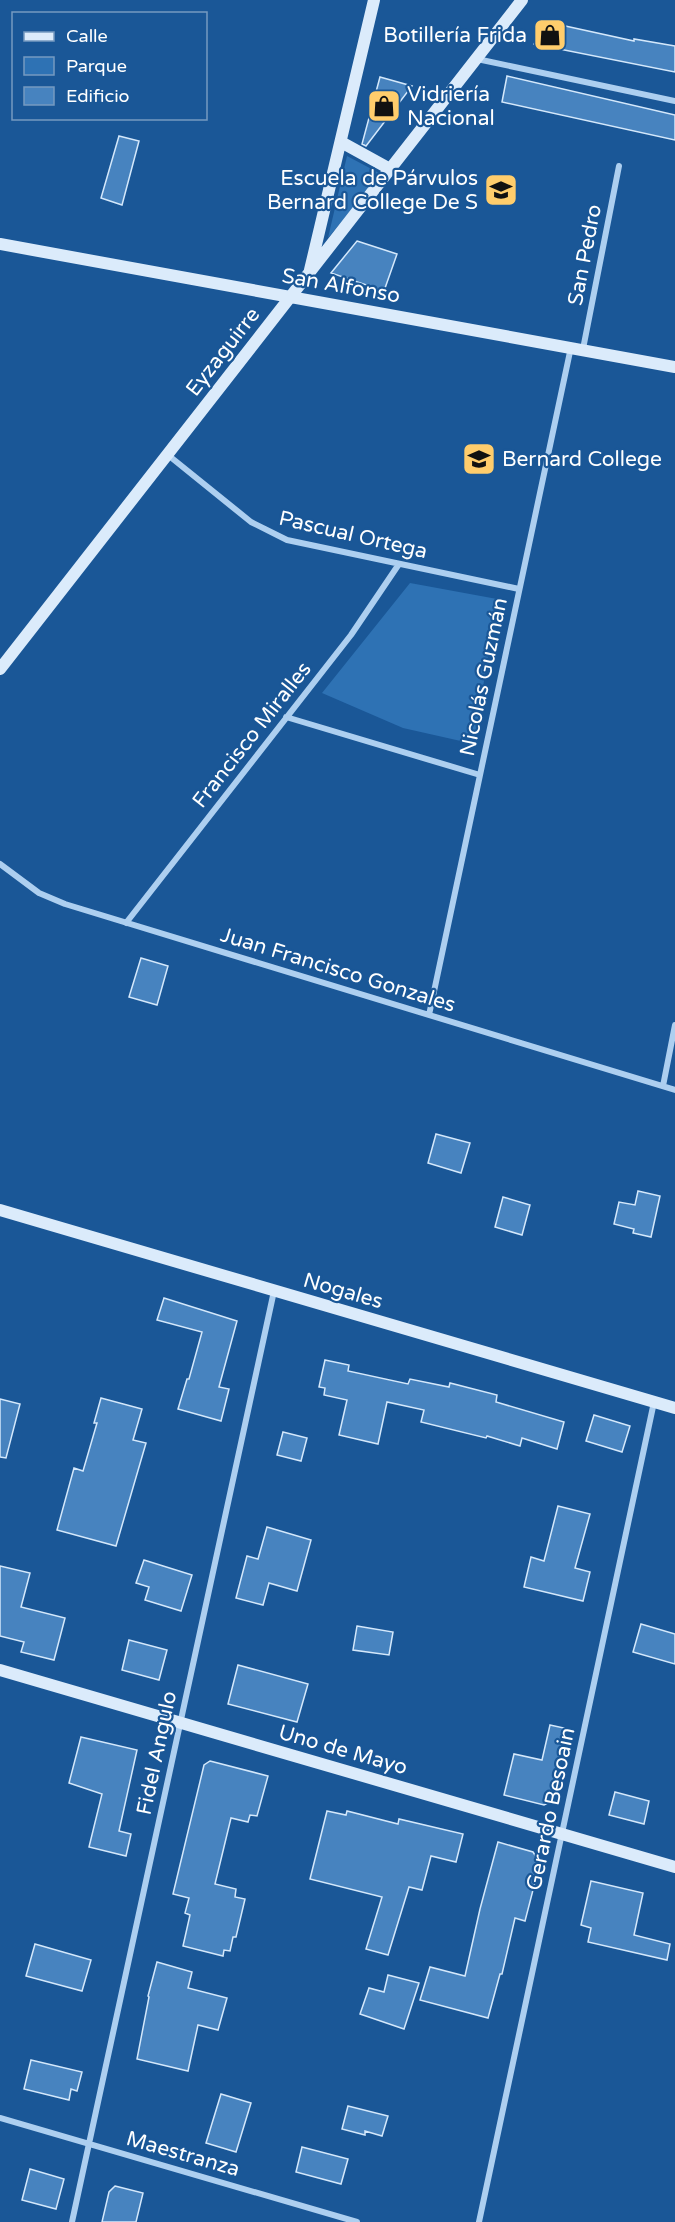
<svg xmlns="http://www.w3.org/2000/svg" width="675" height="2222" viewBox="0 0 675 2222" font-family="'Varela Round',sans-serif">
<rect width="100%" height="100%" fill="#1a5797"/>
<path fill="#2e72b4" d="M347,156L381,174L328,238Z
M410,583L497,599L474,744L403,728L322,693Z"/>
<path fill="#4783bf" stroke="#d4e8fb" stroke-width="1.5" d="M547,22L634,41V39L675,46V72L534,44Z
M507,76L675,115V140L502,102Z
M380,77L412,86L366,146L362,144Z
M119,136L139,141L122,205L101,198Z
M357,241L397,254L384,291L331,273Z
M141,958L168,966L157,1005L129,997Z
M436,1134L470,1143L461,1173L428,1163Z
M638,1191L660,1196L651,1237L633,1233L634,1229L614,1224L619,1202L635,1205Z
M503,1197L530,1205L522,1235L495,1227Z
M164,1298L237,1321L219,1387L229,1389L221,1421L178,1409L187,1379H189L202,1332L157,1320Z
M325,1360L349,1365L348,1371L408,1384L410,1379L449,1387L450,1383L497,1395L496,1402L564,1422L557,1449L522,1438L520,1446L487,1436L486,1438L421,1422L424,1410L387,1402L378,1444L339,1435L347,1400L324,1395L325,1388L319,1387Z
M101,1398L142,1409L133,1440L146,1443L116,1546L57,1530L74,1468L83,1471L97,1423H94Z
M0,1399L20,1404L6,1458L0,1457Z
M594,1415L630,1426L622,1452L586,1441Z
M283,1432L307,1438L301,1461L277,1455Z
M558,1506L590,1514L575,1568L590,1572L583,1601L524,1587L531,1557L544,1561Z
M267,1527L311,1540L297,1591L269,1583L263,1605L236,1598L247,1556L258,1559Z
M144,1560L192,1575L181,1611L145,1600L149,1587L136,1583Z
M0,1566L30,1573L21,1607L65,1618L54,1660L21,1652L24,1642L0,1636Z
M641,1624L675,1634V1664L633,1652Z
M357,1626L393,1632L389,1655L353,1650Z
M129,1640L167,1650L159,1680L122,1670Z
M238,1665L308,1684L297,1722L228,1704Z
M550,1725L564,1728L552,1801L544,1805L504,1795L514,1754L542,1760Z
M81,1737L137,1750L119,1831L131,1834L126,1856L89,1847L102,1794L69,1783Z
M210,1761L268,1776L257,1816L250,1815L248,1822L231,1818L215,1884L236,1889L235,1897L245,1899L236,1937H233L230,1951L224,1950L223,1956L183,1946L190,1915L185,1913L189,1898L173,1894L204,1765Z
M615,1792L649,1801L644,1824L609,1815Z
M327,1811L346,1815L347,1811L398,1824L399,1819L463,1834L456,1862L431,1856L422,1890L409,1887L388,1955L366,1949L382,1897L310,1879Z
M498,1842L533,1852L540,1863L525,1921L515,1918L502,1974H500L488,2018L420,2000L430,1967L465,1976L480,1909Z
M591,1881L643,1893L634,1935L670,1944L667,1960L588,1942L591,1928L581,1925Z
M35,1944L91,1960L82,1991L26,1976Z
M157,1962L192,1972L188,1988L227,1998L218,2030L198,2025L188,2071L137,2059L149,1997L148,1996Z
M388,1975L419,1983L404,2029L360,2014L369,1988L384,1992Z
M31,2060L82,2072L77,2091L71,2089L69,2100L24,2089Z
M221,2094L251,2103L236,2152L206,2143Z
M348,2106L388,2116L382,2136L365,2131V2135L342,2129Z
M302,2147L348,2159L341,2184L296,2172Z
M30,2169L64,2179L56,2209L22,2200Z
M115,2186L143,2193L136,2222H102L109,2192Z"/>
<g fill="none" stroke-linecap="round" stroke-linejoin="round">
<path stroke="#adcff0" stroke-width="6" d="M477,59L675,101
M583,349L619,166
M168,455L251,522L287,540L519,589
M286,717L480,775
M0,864L39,893L65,904L675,1090
M126,923L351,635L399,564
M429,1015L571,347
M663,1086L675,1025
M0,2118L357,2222
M72,2222L274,1291
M479,2222L654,1402"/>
<path stroke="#dbebfb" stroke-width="12" d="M341,142L390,169
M0,244L675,367
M310,270L374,0
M0,669L522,0
M0,1210L675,1408
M0,1670L675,1867"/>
</g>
<defs>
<symbol id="shop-square" viewBox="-11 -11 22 22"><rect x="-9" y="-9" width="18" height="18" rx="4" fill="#ffcd6c" stroke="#1a5797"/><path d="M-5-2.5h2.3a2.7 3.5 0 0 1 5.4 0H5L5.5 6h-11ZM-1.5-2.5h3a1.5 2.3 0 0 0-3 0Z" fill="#111"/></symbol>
<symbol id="school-square" viewBox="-11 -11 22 22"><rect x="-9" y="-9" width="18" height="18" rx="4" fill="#ffcd6c" stroke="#1a5797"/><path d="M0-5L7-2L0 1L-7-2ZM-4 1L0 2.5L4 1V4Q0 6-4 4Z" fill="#111"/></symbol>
</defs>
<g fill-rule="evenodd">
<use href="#shop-square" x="531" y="16" width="38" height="38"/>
<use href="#shop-square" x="365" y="87" width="38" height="38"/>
<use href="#school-square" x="482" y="171" width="38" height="38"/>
<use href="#school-square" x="460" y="440" width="38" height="38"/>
</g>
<g text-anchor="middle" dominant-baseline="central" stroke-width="4.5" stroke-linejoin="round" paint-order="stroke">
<g font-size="21" fill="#fff" stroke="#1a5797" text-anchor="end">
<text x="527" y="35">Botillería Frida</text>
<text x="407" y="94" text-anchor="start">Vidriería<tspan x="407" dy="24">Nacional</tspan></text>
<text x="478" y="178">Escuela de Párvulos<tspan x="478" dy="24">Bernard College De S</tspan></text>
<text x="502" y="459" text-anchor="start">Bernard College</text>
</g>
<g font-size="21" fill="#fff" stroke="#1a5797">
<text transform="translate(585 255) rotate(-79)">San Pedro</text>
<text transform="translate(341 286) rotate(10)">San Alfonso</text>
<text transform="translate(223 352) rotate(-52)">Eyzaguirre</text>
<text transform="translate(353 535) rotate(13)">Pascual Ortega</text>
<text transform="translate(484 677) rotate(-78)">Nicolás Guzmán</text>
<text transform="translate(252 735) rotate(-52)">Francisco Miralles</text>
<text transform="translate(338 970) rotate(17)">Juan Francisco Gonzales</text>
<text transform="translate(343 1291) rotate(16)">Nogales</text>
<text transform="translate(343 1750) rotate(16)">Uno de Mayo</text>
<text transform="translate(157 1753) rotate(-78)">Fidel Angulo</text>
<text transform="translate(551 1809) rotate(-78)">Gerardo Besoain</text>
<text transform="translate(183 2154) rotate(16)">Maestranza</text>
</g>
</g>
<rect x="12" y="12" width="195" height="108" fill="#1a5797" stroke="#769ac1" stroke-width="1.5"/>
<rect x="24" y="32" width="30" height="9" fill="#dbebfb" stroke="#769ac1" stroke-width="1.5"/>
<text x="66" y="42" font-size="18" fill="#ffffff">Calle</text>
<rect x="24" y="57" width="30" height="18" fill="#2e72b4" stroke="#769ac1" stroke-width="1.5"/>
<text x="66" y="72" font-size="18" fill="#ffffff">Parque</text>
<rect x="24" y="87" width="30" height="18" fill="#4783bf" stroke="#769ac1" stroke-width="1.5"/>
<text x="66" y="102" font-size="18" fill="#ffffff">Edificio</text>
</svg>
